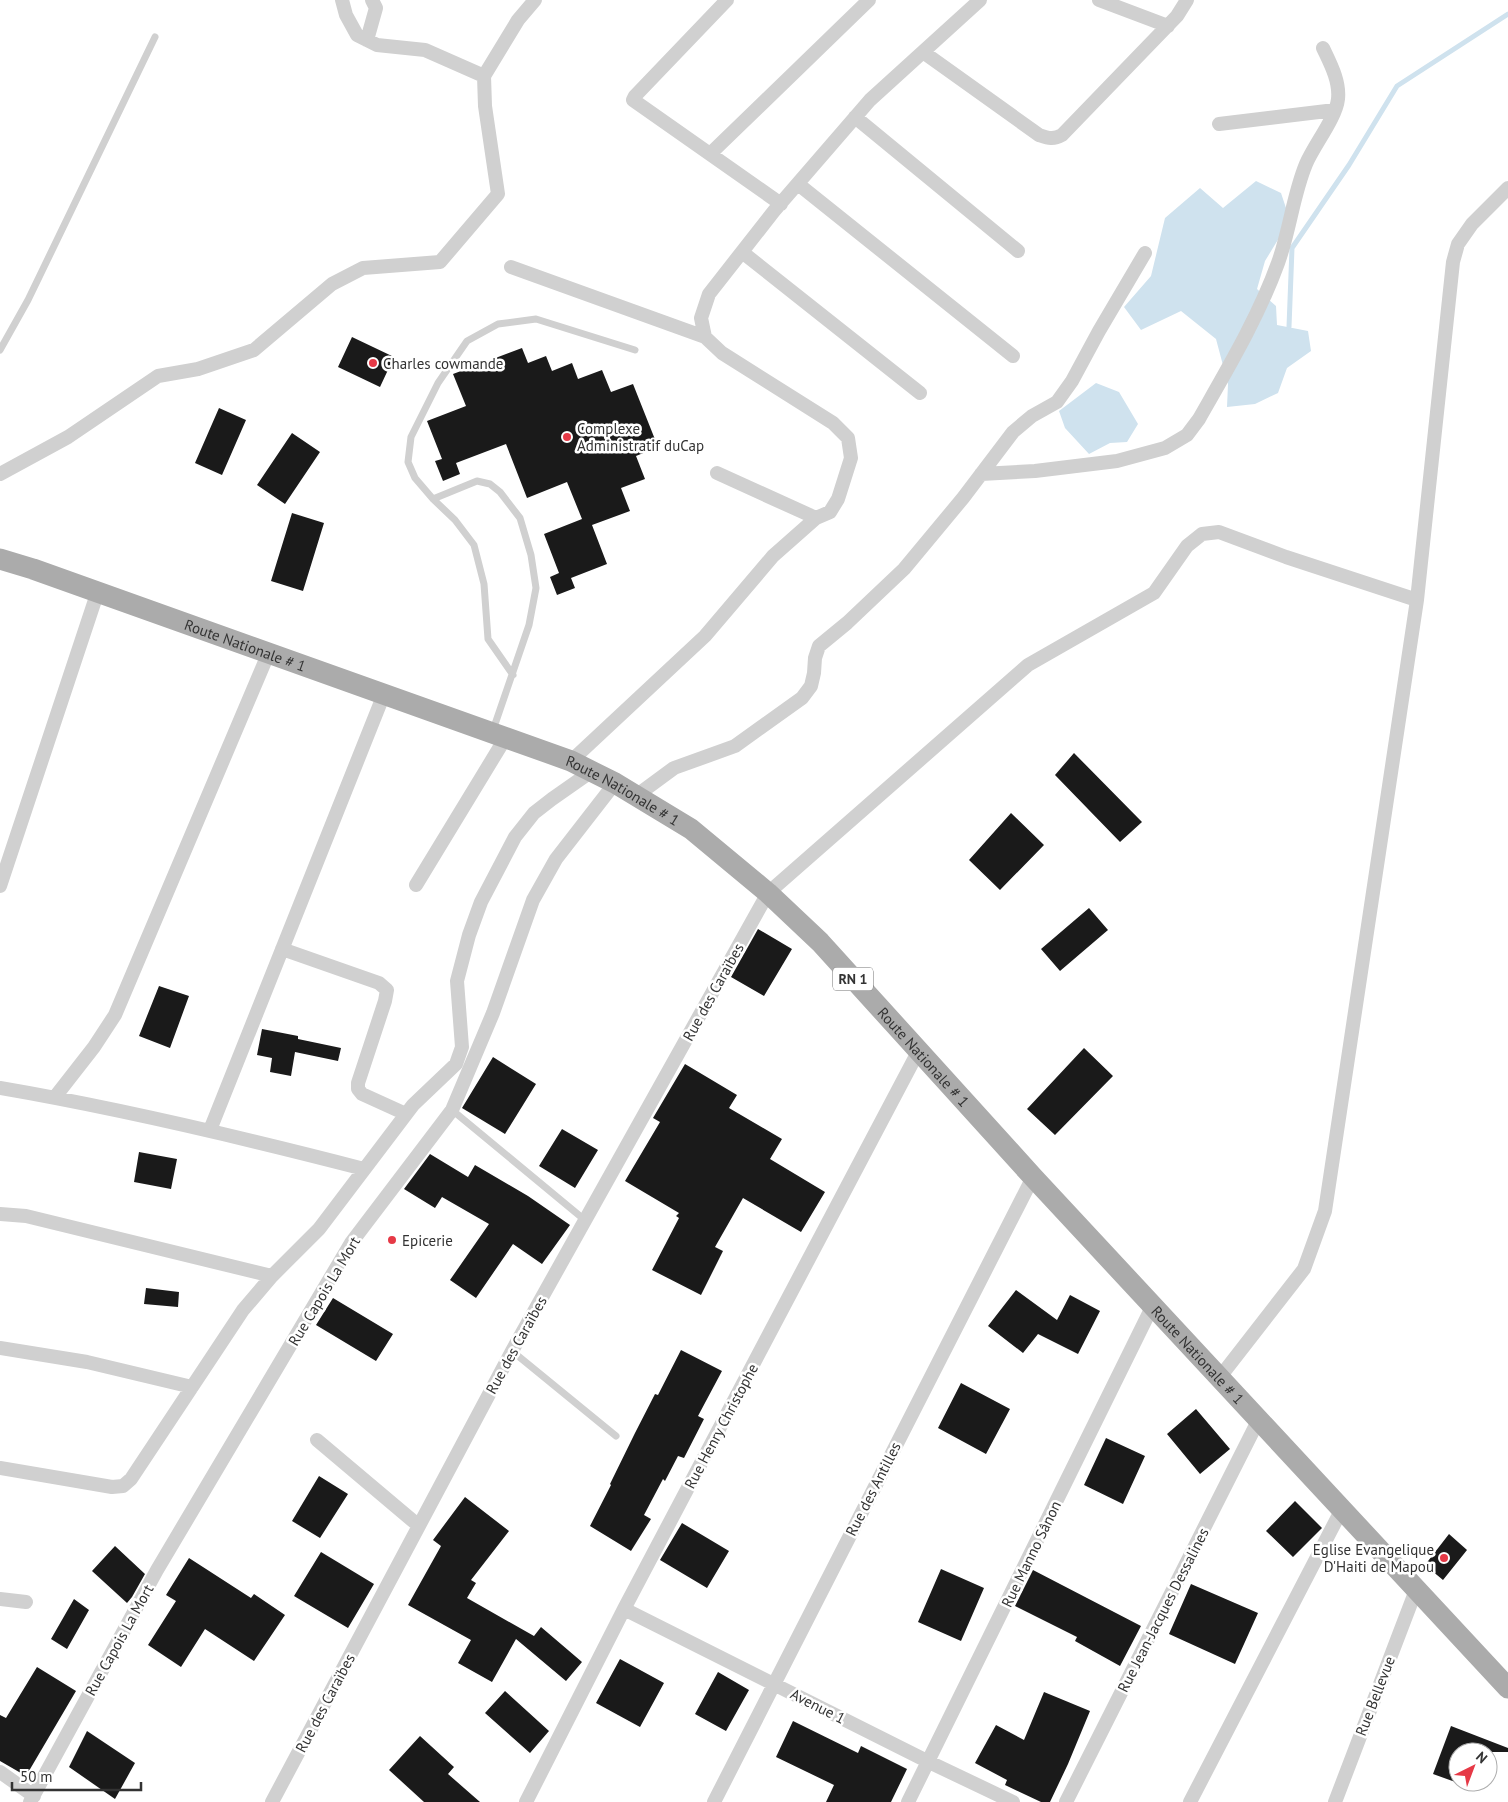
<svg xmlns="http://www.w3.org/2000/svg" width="1508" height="1802" viewBox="0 0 1508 1802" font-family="'PT Sans',sans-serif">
<rect width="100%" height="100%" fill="#fff"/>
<path fill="#cfe2ee" d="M1256,181L1281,193L1290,220L1265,261L1257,289L1276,306L1277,325L1308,331L1311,351L1287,368L1278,393L1255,404L1227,407L1228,384L1216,339L1181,311L1141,330L1124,307L1151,276L1165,218L1200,188L1223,208Z
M1096,383L1119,392L1138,424L1127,442L1110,443L1089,454L1065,428L1059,411Z"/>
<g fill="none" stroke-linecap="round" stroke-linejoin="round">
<path stroke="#cfe2ee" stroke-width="5" d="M1289,327L1292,248L1349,165L1397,86L1508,14"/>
</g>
<path fill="#1a1a1a" d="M352,337L394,357L380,387L338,367Z
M522,348L528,363L546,356L552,371L572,363L578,379L602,370L611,392L633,384L658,447L636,456L645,479L621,488L630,511L592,525L607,564L571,578L575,588L557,595L550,577L559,573L544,534L582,519L567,482L527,498L506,444L456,463L460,474L443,481L435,461L442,459L427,421L466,406L453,374Z
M219,408L246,420L222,475L195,463Z
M292,433L320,452L285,504L257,485Z
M292,513L324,523L303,591L271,581Z
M1074,753L1142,822L1120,842L1055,775Z
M1011,813L1044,845L1000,890L969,860Z
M1089,908L1108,930L1060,971L1041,949Z
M758,929L792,949L764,996L731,977Z
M159,986L189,996L170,1048L139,1036Z
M262,1029L298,1036V1039L341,1048L338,1061L295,1052L291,1076L270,1072L272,1058L257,1055Z
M1084,1048L1113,1076L1055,1135L1027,1109Z
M493,1057L536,1084L505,1134L462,1108Z
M685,1064L737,1095L729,1108L782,1139L770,1159L825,1192L801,1232L743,1198L715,1247L723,1251L701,1295L652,1270L679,1218L676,1216L679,1213L625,1181L660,1122L653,1118Z
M562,1129L598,1150L575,1188L539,1166Z
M139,1152L177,1159L171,1189L134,1182Z
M430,1154L468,1177L475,1165L528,1196L570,1225L542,1264L513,1244L476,1298L450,1280L489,1224L442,1197L435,1208L404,1189Z
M146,1288L179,1292L178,1307L144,1304Z
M1016,1290L1057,1320L1070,1295L1100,1311L1078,1354L1038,1334L1023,1353L988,1326Z
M333,1298L393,1334L376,1361L316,1325Z
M681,1350L722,1371L698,1416L704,1419L684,1458L678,1456L665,1481L663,1479L644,1515L651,1519L631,1551L590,1526L611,1485L610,1484L635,1433L655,1394L658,1395Z
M961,1383L1010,1409L986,1454L938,1428Z
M1196,1409L1230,1449L1200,1474L1167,1434Z
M1106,1438L1145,1456L1123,1504L1084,1485Z
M319,1476L348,1494L320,1538L292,1521Z
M465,1497L509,1531L471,1580L476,1583L467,1598L534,1636L541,1627L582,1662L566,1681L516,1639L492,1682L458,1663L471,1640L408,1605L441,1546L433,1540Z
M1295,1501L1322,1528L1293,1557L1266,1531Z
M682,1523L729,1551L707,1588L660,1560Z
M1449,1534L1467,1550L1443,1580L1425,1565Z
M115,1546L145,1574L132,1597L127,1603L92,1571Z
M321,1552L374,1584L348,1628L294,1596Z
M189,1558L251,1598L254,1594L285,1615L254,1661L205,1629L181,1667L148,1645L176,1601L166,1595Z
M941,1569L984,1588L961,1641L918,1622Z
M1033,1570L1141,1626L1120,1666L1075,1641L1077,1637L1015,1606Z
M1191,1584L1258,1613L1235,1664L1169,1634Z
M74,1599L89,1610L67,1649L51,1639Z
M620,1659L664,1683L640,1727L596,1703Z
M37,1667L76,1691L26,1776L0,1761V1715L6,1718Z
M718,1672L749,1690L726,1731L695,1714Z
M505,1691L549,1731L530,1753L485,1713Z
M1044,1692L1090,1711L1068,1764L1050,1802H1041L1005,1785L1007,1780L975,1763L996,1725L1024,1740Z
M793,1721L858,1753L861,1746L907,1769L891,1802H826L834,1785L776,1757Z
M1451,1726L1508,1748V1752H1458V1783L1433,1774Z
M87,1731L135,1763L115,1799L69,1767Z
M420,1736L454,1767L448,1774L480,1802H424L389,1770Z"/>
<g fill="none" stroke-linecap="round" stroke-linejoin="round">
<path stroke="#d0d0d0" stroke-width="7" d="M0,350L28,300L155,37
M433,499L477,481L490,484L500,492L520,518L531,555L536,588L529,625L493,730
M513,675L488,639L484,584L474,545L455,520L433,499L415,478L408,462L411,437L438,383L467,341L498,324L536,319L635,350
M452,1110L586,1221
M512,1351L616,1436"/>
<path stroke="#d0d0d0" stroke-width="14" d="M342,0L346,15L357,35L377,45L425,50L484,76
M727,0L635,96L633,100L781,204
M1099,0L1168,26
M367,40L376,8L372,0
M923,52L1039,135C1048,138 1053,140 1062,135L1177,16L1187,0
M855,117L1018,251
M1219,124L1335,110
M710,154L869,0
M798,184L1013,356
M742,252L920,393
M511,267L705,337
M717,473L816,518
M0,474L68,437L158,376L198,369L254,350L332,284L363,268L440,262L498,194L485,106L484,76L518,20L535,0
M981,474L1035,471L1117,461L1165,448L1187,435L1199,419C1228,368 1258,318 1278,263C1290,230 1293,195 1306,164C1314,145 1336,118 1338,99C1340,81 1330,63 1323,48
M571,761L705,636L773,556L816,518L830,512L838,499L851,458L848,438L833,423L722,353L705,337L701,318L709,294L774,211L870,100L980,0
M636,796L674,768L735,746L802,698L811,686L814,673L815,658L819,646L847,623L904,569L963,498L1013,432L1032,416L1057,402L1072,381L1099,331L1145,253
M416,885L506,737
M0,886L98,591
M282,949L379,983L387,990L385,1001L358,1083V1089L362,1094L406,1114
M0,1088C123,1109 244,1138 364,1169
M55,1097L94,1047L115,1015L269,652
M210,1130L384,694
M0,1214L26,1216L272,1276
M0,1348L87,1362L192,1387
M1220,1377L1304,1269L1325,1211L1417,600L1453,262L1458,244L1472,224L1508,188
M317,1440L419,1526
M0,1468L112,1487L123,1486L131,1479L243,1310L272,1276L319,1229L413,1105L456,1064L462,1047L457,981L469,935L481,902L515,837L534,813L552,799L592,771
M0,1599L26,1602
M624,1609L929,1762L1013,1802
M0,1772L34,1796
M30,1802L157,1570L351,1243L452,1110L493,1013L533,900L556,859L615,783
M272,1802L512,1351L768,893L1028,665L1154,593L1187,546L1202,534L1219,532L1286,557L1417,600
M526,1802L624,1609L918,1052
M714,1802L1033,1177
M908,1802L1153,1305
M1066,1802L1259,1419
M1190,1802L1342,1509
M1335,1802L1416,1590"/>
<path stroke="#ababab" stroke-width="21" id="s1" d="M0,559L33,569L571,761L615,783L691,829L768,893L820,942L1033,1177L1508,1688"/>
</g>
<g fill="#e63946" stroke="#fff" stroke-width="2">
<circle cx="373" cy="363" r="5"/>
<circle cx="567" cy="437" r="5"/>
<circle cx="392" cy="1240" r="5"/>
<circle cx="1444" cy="1558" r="5"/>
</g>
<g text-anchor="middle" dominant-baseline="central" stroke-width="5" stroke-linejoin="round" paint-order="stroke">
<rect fill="#fff" stroke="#707070" stroke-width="1" x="833" y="967.5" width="40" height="23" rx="4"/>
<g font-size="14" font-weight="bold" fill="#333">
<text x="853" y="979">RN 1</text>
</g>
<g font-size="15" fill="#333" stroke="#fff" text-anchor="start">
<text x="383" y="363">Charles cowmande</text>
<text x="577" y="428">Complexe<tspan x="577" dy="17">Administratif duCap</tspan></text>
<text x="402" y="1240">Epicerie</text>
<text x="1434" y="1549" text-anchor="end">Eglise Evangelique<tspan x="1434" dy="17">D'Haiti de Mapou</tspan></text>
</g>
<g font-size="15" fill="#333" stroke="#fff">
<text stroke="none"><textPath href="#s1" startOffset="260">Route Nationale # 1</textPath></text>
<text stroke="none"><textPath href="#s1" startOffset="665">Route Nationale # 1</textPath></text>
<text transform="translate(713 992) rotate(-61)">Rue des Caraïbes</text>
<text stroke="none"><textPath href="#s1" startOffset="1070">Route Nationale # 1</textPath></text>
<text transform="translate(324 1291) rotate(-59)">Rue Capois La Mort</text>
<text transform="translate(516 1345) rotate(-61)">Rue des Caraïbes</text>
<text stroke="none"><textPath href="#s1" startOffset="1475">Route Nationale # 1</textPath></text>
<text transform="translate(721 1426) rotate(-62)">Rue Henry Christophe</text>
<text transform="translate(873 1489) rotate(-63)">Rue des Antilles</text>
<text transform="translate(1031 1554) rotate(-64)">Rue Manno Sânon</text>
<text transform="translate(1163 1610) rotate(-63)">Rue Jean-Jacques Dessalines</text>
<text transform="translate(119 1640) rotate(-61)">Rue Capois La Mort</text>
<text transform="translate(1375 1696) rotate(-69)">Rue Bellevue</text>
<text transform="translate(325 1703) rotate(-62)">Rue des Caraïbes</text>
<text transform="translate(818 1706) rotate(27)">Avenue 1</text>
</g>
</g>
<g transform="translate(1473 1767) rotate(42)"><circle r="24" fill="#ffffff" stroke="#adadad"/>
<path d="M0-4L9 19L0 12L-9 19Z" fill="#e63946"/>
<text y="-8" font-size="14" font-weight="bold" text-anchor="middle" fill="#333333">N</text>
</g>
<path d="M12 1782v8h129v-8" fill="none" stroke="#333333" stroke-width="2.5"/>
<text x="20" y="1782" font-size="15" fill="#333333" stroke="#ffffff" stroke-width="4" paint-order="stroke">50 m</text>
</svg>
